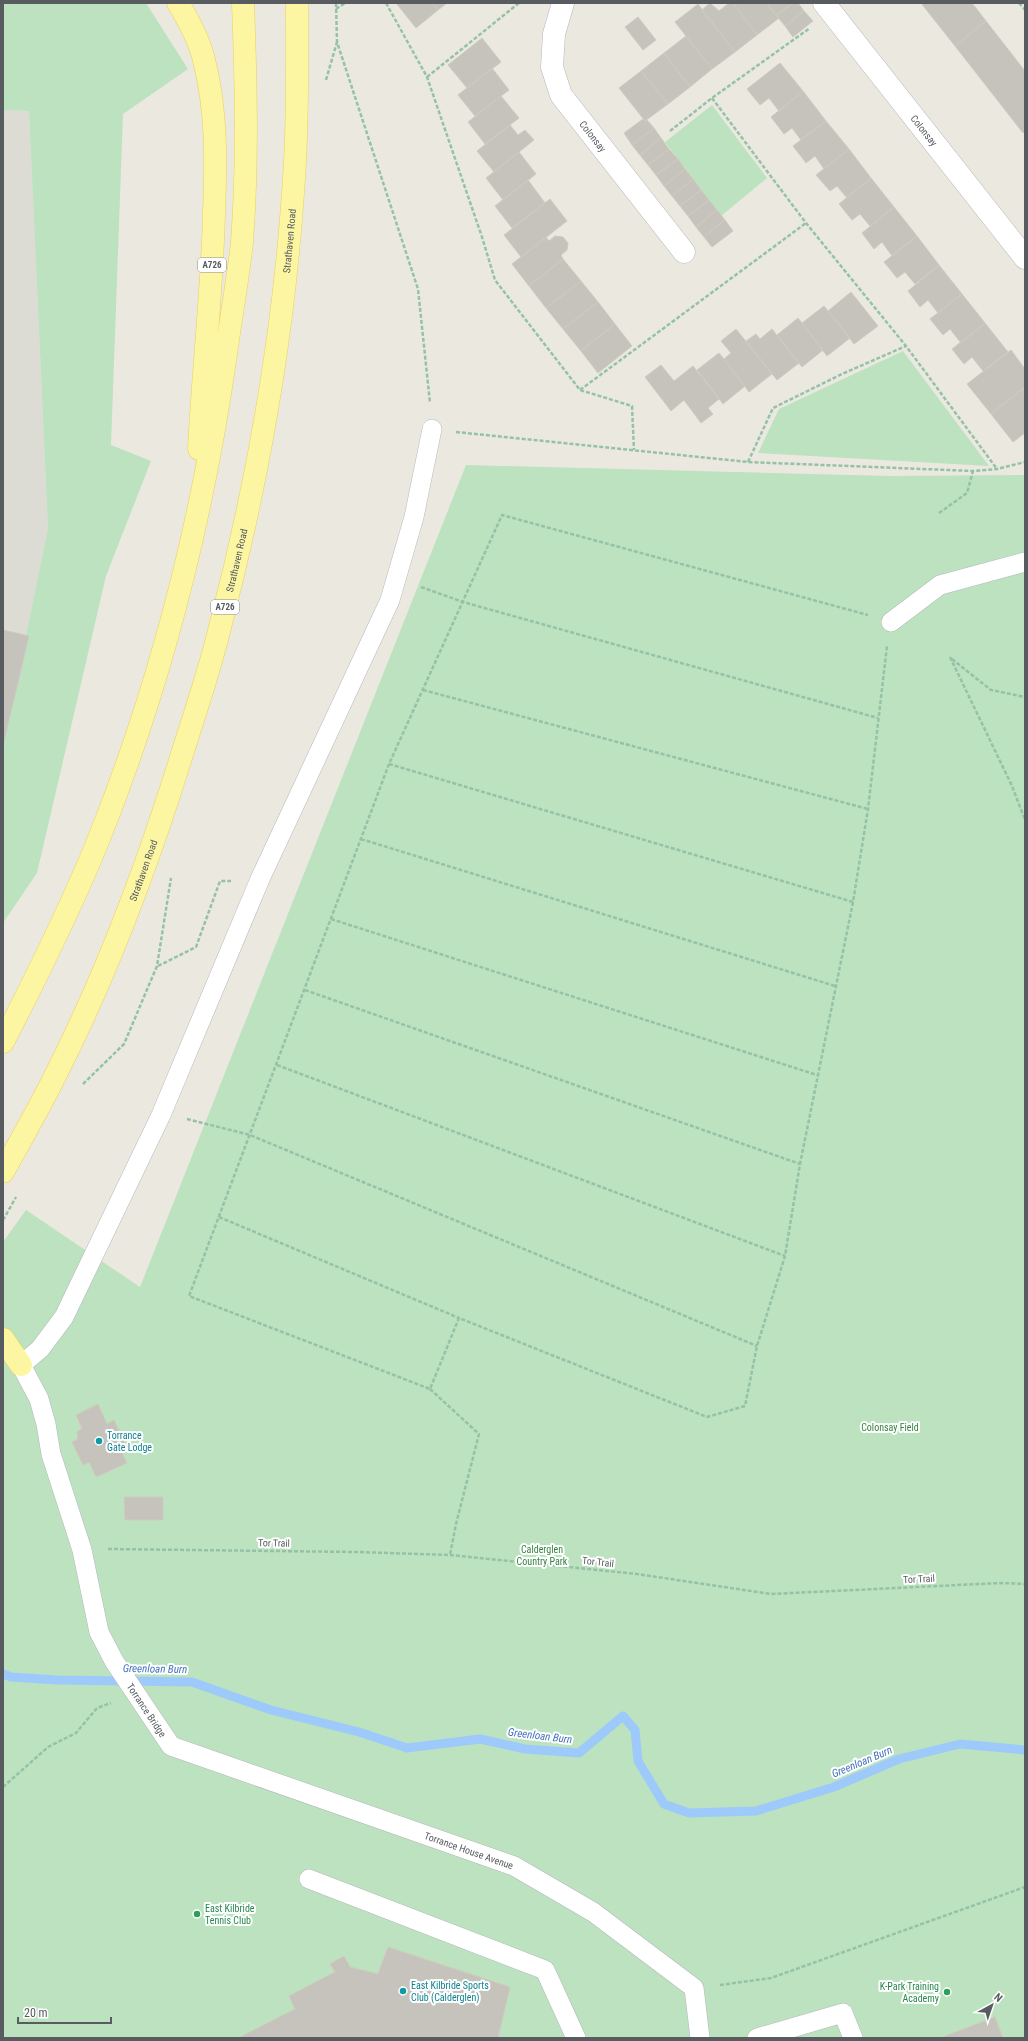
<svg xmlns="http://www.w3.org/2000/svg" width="1028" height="2041" viewBox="0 0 1028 2041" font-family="'Roboto Condensed',sans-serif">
<rect width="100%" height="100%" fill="#ebe9df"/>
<path fill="#dcdbd4" d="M3,110L29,111L48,528L3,748Z"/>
<path fill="#bce2bf" d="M3,3H146L188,69L123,114L111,445L151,461L106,576L37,873L3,923V748L48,528L29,111L3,110Z
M712,105L767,178L721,216L665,142Z
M903,351L989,466L758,453L779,409Z
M466,465L891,476L1025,475V2038H3V1242L26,1210L140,1287Z"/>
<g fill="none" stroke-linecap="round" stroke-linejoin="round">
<path stroke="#9ecafb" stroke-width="9" d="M3,1674L11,1677L58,1680L192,1682L271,1710L359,1732L407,1748L480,1739L525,1749L579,1753L623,1716L635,1730L638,1761L664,1804L689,1813L756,1811L834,1787L899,1759L960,1744L1025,1750"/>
</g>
<path fill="#c6c3bc" stroke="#cfcbbe" d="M396,3H432L438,10L416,28Z
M432,3H447L438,10Z
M710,3L719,11L729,3H733L757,35L735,52L702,10Z
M733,3H767L779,18L757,35Z
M770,3H793L776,15L768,5Z
M793,3H798L804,11L785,26L776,15Z
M921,3H972L986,21L955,46Z
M698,4L735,52L712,69L675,22Z
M804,11L813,21L793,37L785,26Z
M638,17L656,40L643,50L625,27Z
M986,21L1025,71V131L1023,133L955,46Z
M686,36L712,69L690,87L664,53Z
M482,38L501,62L467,88L448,65Z
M664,53L690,87L668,104L641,71Z
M780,63L803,91L779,111L769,98L760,105L747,89Z
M492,68L509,90L475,116L458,95Z
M641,71L668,104L645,121L619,88Z
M803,91L826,121L801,140L792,128L784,134L771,117Z
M501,96L519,118L485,144L468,122Z
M643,119L645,121L647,120L654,128L632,145L624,133Z
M826,121L849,149L824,169L815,156L806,163L793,146Z
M510,125L518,135L525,130L534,140L494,172L477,151Z
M654,128L661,138L640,155L632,145Z
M661,138L669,149L648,165L640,155Z
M669,149L678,159L656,175L648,165Z
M849,149L871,178L847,198L837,186L830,191L816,175Z
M519,152L536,174L503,200L486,178Z
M678,159L685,169L664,186L656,175Z
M685,169L693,179L672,196L664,186Z
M871,178L894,207L870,226L860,214L852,220L839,204Z
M693,179L701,190L680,206L672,196Z
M528,180L545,203L512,228L495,206Z
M701,190L709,200L688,216L680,206Z
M550,199L567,221L521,257L504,235Z
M709,200L717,210L696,227L688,216Z
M894,207L917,236L892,256L882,242L874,249L862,233Z
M717,210L725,220L704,237L696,227Z
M725,220L733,231L712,247L704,237Z
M555,236L563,237L568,243L567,250L561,255L563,259L529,286L512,264L546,237L549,241Z
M917,236L939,265L915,284L905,272L897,278L884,262Z
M563,259L581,281L546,308L529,286Z
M939,265L962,294L938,313L928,300L920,307L908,291Z
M581,281L598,302L563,329L546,308Z
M851,292L878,326L854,344L828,311Z
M962,294L985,323L961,343L950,329L943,335L930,319Z
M598,302L615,324L581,351L563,329Z
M824,306L850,338L827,356L802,323Z
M798,318L823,350L802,367L777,335Z
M985,323L1008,352L983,371L972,357L964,364L952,349Z
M615,324L632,346L598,373L581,351Z
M736,329L772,374L749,392L724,359L731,353L721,341Z
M772,329L799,363L777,380L746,341L756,334L760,339Z
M1011,350L1025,369V387L991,414L967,384Z
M719,353L745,386L723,404L697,370Z
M661,365L674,381L693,366L719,399L708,408L713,414L701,423L684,400L671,411L645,377Z
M1024,388L1025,433L1013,442L991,414Z
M3,630L29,636L3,746Z
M98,1404L107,1424L114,1420L125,1444L119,1447L127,1463L96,1477L89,1462L83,1465L72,1442L78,1439L77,1432L82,1428L76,1415Z
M124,1497H163V1520H125Z
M388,1947L510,1987L498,2038H238L295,2009L289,1996L335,1972L330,1964L344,1956L350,1967L378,1974Z
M995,2017L1003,2038H940Z"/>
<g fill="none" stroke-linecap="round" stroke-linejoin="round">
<defs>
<g id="lane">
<path id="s1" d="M432,429L414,517L390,600L260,879L161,1115L64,1317L40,1349L21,1365L39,1399L46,1424L51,1454L82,1550L99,1632L114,1661L171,1746L514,1866L593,1912L694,1988L700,2038"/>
<path d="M891,622L940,585L1025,562"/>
<path d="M309,1879L545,1970L576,2038"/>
<path d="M757,2038L843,2013L853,2038"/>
</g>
<g id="street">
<path id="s2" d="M563,3L554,34L552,67L561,95L684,252"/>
<path id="s3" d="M824,3L1025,258"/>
</g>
<g id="primary">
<path d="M178,3C189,21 199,39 204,60C217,111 216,162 214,214C212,292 203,370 199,449"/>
<path d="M3,1042C37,976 70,910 98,841C161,684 202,522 226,354C231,317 238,279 242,242C248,162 246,83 243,3"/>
<path id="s4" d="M3,1172C22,1138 41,1105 58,1070C109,969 150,858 183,751C196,710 210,669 220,627C257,485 283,339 293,193C298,130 297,66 297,3"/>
<path d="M3,1339L21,1365"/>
</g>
</defs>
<use href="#lane" stroke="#b5b7bc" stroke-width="20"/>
<use href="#street" stroke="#b5b7bc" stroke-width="23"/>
<use href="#primary" stroke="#ebd058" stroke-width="23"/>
<path stroke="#95c2a7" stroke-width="2.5" stroke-dasharray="4 2" stroke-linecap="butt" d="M336,3L337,42L418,289L430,403
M386,3L427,77L482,237L495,280L580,390L632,406L634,450
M1019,3L1025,10
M336,9L345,3
M427,77L519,3
M326,80L337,42
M712,98L806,223L906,346L997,469
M670,131L712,98L810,28
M580,390L806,223
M456,432L748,462L973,471L997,469L1025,462
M748,462L773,408L842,374L906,346
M939,513L967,493L973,471
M421,587L463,602L878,718
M950,657L1012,786L1025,820
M952,659L991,690L1025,697
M423,690L868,809
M389,764L853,902L868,809L887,646
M361,839L835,986
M853,902L800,1164L785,1256L757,1346L745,1406L707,1417L459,1318L430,1389L189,1296L389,764L502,515L868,615
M331,919L817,1075
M158,966L196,947L220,881H231
M305,990L800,1164
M277,1065L785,1256
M83,1084L124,1044L157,966L171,878
M187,1119L250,1135L757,1346
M219,1217L459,1318
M3,1220L16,1197
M430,1389L479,1434L456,1524L450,1555
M108,1549L357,1552L450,1555L637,1574L771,1594L1000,1583L1025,1584
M3,1787L48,1747L76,1733L97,1708L111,1703
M720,1985L771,1978L1025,1887"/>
<use href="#lane" stroke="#fff" stroke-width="19"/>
<use href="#street" stroke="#fff" stroke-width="22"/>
<use href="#primary" stroke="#fcf6a3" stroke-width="22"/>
</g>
<g fill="#0f9aa8" stroke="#fff" stroke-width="1.5">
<circle cx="99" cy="1441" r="4"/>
<circle cx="403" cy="1991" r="4"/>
</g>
<g fill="#2e9e5b" stroke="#fff" stroke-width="1.5">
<circle cx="197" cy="1914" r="4"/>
<circle cx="947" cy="1992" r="4"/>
</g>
<g text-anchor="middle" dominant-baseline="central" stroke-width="4" stroke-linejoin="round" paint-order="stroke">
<g fill="#fff" stroke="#8a8c90" stroke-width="1">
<rect x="198" y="258" width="28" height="14" rx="3"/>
<rect x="211" y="600" width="28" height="14" rx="3"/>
</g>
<g font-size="9" font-weight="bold" fill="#585b60">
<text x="212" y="265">A726</text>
<text x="225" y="607">A726</text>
</g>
<g font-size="10" fill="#585b60" stroke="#fff">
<text stroke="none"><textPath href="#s3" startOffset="162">Colonsay</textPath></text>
<text stroke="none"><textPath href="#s2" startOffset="147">Colonsay</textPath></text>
<text stroke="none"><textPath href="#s4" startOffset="981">Strathaven Road</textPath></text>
<text stroke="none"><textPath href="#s4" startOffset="657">Strathaven Road</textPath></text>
<text stroke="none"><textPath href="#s4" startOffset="333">Strathaven Road</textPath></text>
<text transform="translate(274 1543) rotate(1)">Tor Trail</text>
<text transform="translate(598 1562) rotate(6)">Tor Trail</text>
<text transform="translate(919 1579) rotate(-3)">Tor Trail</text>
<text stroke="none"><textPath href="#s1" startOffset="1400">Torrance Bridge</textPath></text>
<text stroke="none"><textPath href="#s1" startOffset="1759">Torrance House Avenue</textPath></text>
</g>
<g font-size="10" fill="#378041" stroke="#fff">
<text x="890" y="1427">Colonsay Field</text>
<text x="542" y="1549">Calderglen<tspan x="542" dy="12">Country Park</tspan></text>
</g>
<g font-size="10" fill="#0d838f" stroke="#fff" text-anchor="start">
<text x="107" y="1435">Torrance<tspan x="107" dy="12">Gate Lodge</tspan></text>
<text x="411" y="1985">East Kilbride Sports<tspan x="411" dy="12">Club (Calderglen)</tspan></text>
</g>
<g font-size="10" fill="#27864d" stroke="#fff" text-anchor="start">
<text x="205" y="1908">East Kilbride<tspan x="205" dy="12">Tennis Club</tspan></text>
<text x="939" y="1986" text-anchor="end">K-Park Training<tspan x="939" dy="12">Academy</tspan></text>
</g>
<g font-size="11" font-style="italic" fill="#4372bd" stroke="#fff">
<text transform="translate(155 1669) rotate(1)">Greenloan Burn</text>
<text transform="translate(540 1736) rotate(7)">Greenloan Burn</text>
<text transform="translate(862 1762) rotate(-23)">Greenloan Burn</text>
</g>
</g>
<rect width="1028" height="2041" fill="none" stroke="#585b60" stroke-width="8"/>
<g transform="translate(992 2005) rotate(40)" stroke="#ffffff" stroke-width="3" paint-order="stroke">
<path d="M0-3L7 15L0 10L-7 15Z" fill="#585b60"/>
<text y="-6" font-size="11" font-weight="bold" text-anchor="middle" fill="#585b60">N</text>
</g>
<path d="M18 2017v6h93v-6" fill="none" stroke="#585b60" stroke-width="2"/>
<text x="24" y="2017" font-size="12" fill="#585b60" stroke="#ffffff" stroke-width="3" paint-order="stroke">20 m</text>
</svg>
